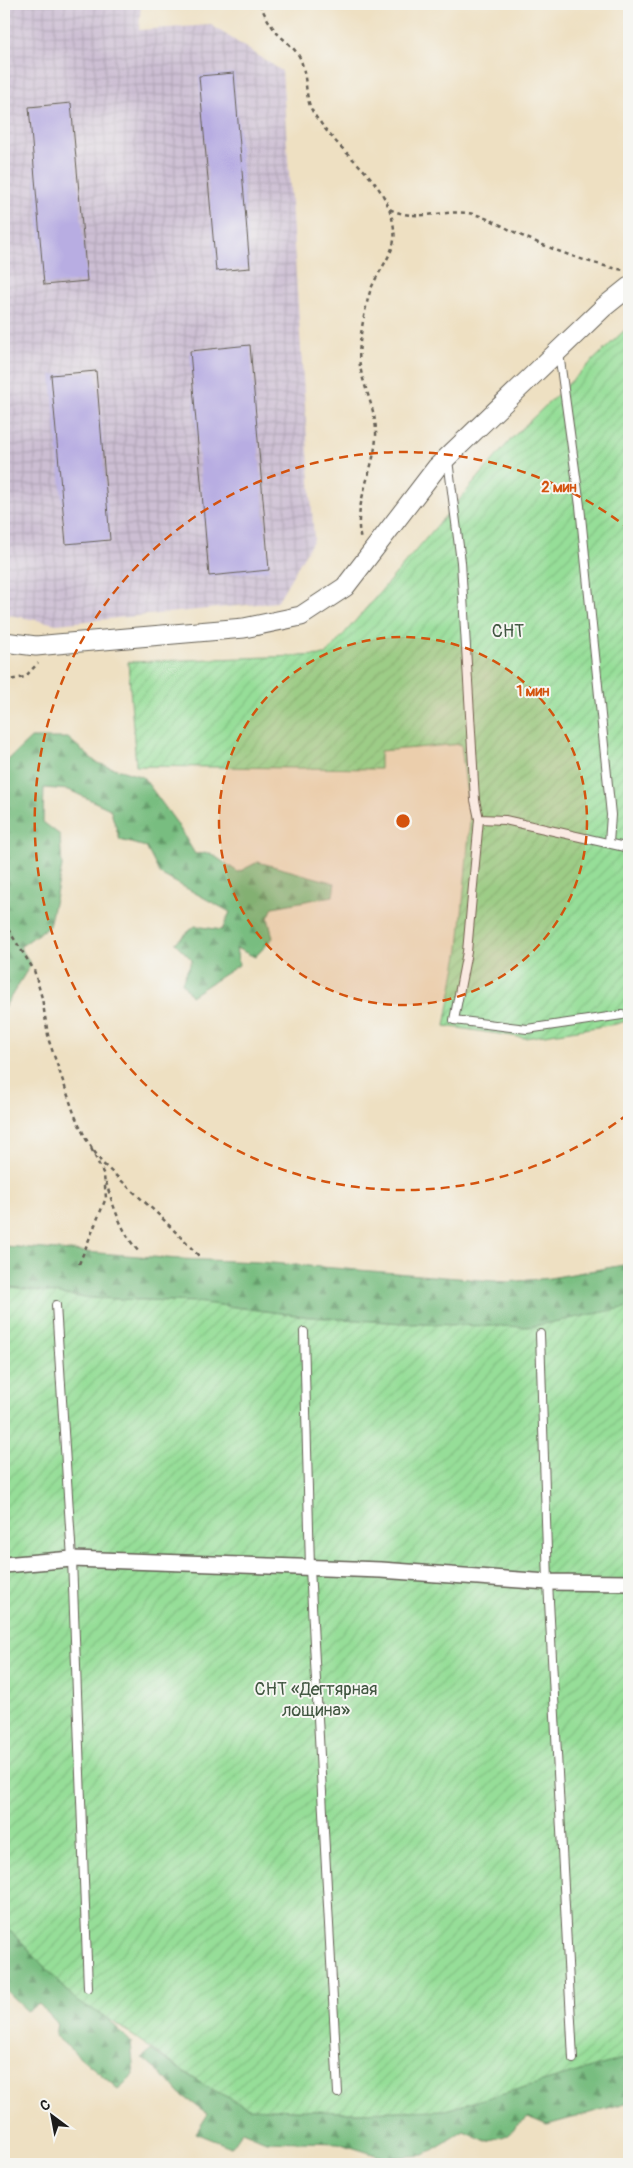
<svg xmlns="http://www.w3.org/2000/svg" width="633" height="2168" viewBox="0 0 633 2168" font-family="Pangolin,sans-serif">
<defs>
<pattern id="industrial-grid" width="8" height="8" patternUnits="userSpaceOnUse" patternTransform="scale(1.25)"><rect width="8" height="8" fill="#ccbed3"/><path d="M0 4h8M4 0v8" fill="none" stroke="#afa3b5"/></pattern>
<pattern id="forest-firs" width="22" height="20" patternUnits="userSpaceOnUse" patternTransform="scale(1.25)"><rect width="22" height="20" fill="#78bd80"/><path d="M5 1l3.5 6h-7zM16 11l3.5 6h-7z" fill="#629968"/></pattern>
<pattern id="garden-furrows" width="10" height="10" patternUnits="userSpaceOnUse" patternTransform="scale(1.25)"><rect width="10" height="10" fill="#96de98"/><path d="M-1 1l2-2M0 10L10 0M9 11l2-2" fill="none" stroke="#81be82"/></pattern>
</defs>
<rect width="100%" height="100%" fill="#f6f6f2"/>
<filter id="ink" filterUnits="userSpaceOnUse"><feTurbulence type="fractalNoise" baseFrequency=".02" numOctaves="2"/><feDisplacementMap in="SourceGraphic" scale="10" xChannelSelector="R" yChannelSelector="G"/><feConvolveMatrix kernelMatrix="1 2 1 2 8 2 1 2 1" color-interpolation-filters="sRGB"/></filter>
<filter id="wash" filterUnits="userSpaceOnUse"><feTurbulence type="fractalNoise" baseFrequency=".0096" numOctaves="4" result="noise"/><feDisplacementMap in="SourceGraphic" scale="20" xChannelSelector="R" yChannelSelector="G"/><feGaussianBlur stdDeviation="1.12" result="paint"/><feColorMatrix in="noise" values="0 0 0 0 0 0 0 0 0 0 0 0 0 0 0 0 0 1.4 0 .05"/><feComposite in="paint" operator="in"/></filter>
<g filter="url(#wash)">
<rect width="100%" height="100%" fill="#eee0c2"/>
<path fill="url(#industrial-grid)" d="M4,4H141L139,30L211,25L282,71L314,539L277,602L57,624L4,614Z"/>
<path fill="url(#forest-firs)" stroke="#4a6c4e" d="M31,738H68L97,763L143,777L176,822L195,854L210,853L238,872L258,862L335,883L333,896L273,907L268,918L273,938L255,957L236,948L239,965L191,996L182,982L192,960L175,943L195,926L222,930L230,912L160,874L146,847L120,840L110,809L69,790L44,788L43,822L60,835L62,867L49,926L20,947L31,964L4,1008V898L7,890V761Z
M4,1246L179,1259L259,1262L507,1282L550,1278L629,1264V1307L529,1327L416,1324L310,1317L196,1302L87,1298L4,1286Z
M4,1924L76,2000L106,2017L131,2042L134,2075L118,2089L55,2036L57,2023L39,2004L27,2011L4,1989Z
M151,2050L202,2084L249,2108L344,2112L445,2110L629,2057V2102L547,2125L528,2117L505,2136L486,2141L464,2131L424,2155L386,2158L338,2143L266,2141L242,2131L231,2147L196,2133L208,2114L179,2093L168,2080L142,2058Z"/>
<path fill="url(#garden-furrows)" stroke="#597d5a" d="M629,326V1020L616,1024L525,1038L445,1026L459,949L470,821L461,744L380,751V769L136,766L128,662L326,655L514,436Z
M4,1286L87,1298L196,1302L310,1317L416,1324L529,1327L629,1307V2057L445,2110L344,2112L249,2108L202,2084L106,2017L76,2000L4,1924Z"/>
<g id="blocks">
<path fill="#b8ade2" d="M234,73L250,268L216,271L199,76Z
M71,103L87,281L44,285L29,107Z
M250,345L269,570L209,576L190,351Z
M96,371L110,540L66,544L51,375Z"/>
</g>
</g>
<g filter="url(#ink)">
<use href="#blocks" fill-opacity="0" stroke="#666156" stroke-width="1"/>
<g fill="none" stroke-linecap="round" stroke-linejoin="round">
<defs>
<path id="service" d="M559,353L580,506L611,815L609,843
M448,460L461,562L475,800L479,819L467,952L454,1020L527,1029L622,1015
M479,819L505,820L629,848
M56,1305L72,1559L88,1988
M304,1332L310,1568L338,2093
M540,1334L548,1582L573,2059"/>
<path id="minor" d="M4,1565L72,1559L381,1570L548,1582L629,1583"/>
<path id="tertiary" d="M4,642L36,646L57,644L244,628L301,616L345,587L437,467L604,307L629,287"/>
</defs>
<use href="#service" stroke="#666156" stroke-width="10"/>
<use href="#minor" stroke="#666156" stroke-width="18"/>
<use href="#tertiary" stroke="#666156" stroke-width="21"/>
<path stroke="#666156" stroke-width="2.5" stroke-dasharray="4 4" stroke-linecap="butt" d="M260,4C264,14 270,24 277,33C285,41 295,48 300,58C307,75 305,92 310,106C312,111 316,118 320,122C346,160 388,179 394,229C398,253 375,272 369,295C364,313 357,348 360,366C364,389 377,412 376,436C375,470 352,505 361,540
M390,209C415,223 446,208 473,214C493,219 510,231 529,239C559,252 591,264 623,270
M4,681L25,677L38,663
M4,923L34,970L42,998L49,1041L75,1116L86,1139L102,1163L160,1216L199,1256
M106,1182C113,1206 122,1233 139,1252
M79,1264L106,1198L104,1175L91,1148"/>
<use href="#service" stroke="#fff" stroke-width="8"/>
<use href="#minor" stroke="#fff" stroke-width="15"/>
<use href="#tertiary" stroke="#fff" stroke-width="19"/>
</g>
</g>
<circle cx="403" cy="821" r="184" fill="#d4530e" fill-opacity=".12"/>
<g fill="none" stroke="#d4530e" stroke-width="2.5" stroke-dasharray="9 6">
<circle cx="403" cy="821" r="184"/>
<path d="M628 1114A369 369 0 1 1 628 528"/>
</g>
<g text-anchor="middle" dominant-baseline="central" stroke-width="4" stroke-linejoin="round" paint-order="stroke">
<g font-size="18" fill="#415641" stroke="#f6f6f2">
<text x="508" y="631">СНТ</text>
<text x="316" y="1689">СНТ «Дегтярная<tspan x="316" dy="21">лощина»</tspan></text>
</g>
</g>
<circle cx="403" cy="821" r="8" fill="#d4530e" stroke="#f6f6f2" stroke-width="2.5"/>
<g font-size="15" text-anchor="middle" font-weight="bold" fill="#d4530e" stroke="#f6f6f2" stroke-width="4" stroke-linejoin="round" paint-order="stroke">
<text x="559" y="492">2 мин</text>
<text x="533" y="696">1 мин</text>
</g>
<rect width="633" height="2168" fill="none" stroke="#f6f6f2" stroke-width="20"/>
<g transform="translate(52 2116) rotate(328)" stroke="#f6f6f2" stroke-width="4" paint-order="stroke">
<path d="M0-4L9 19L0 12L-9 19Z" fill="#1c1c1c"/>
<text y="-8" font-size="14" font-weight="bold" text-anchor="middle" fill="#1c1c1c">С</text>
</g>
</svg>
